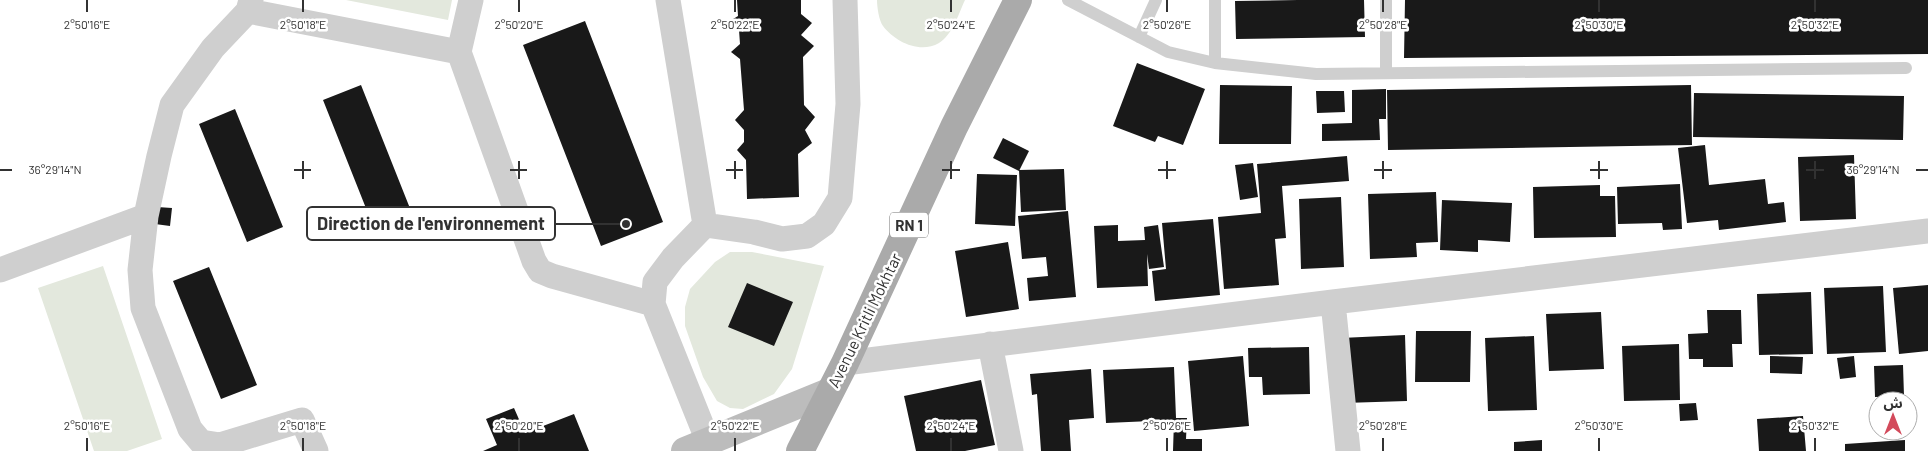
<svg xmlns="http://www.w3.org/2000/svg" width="1928" height="451" viewBox="0 0 1928 451" font-family="Barlow,'Noto Sans Arabic',sans-serif">
<rect width="100%" height="100%" fill="#fff"/>
<path fill="#e3e8dd" d="M346,0H452L448,20Z
M877,0H965C958,15 953,34 939,43C920,54 895,42 883,26C879,21 877,7 877,0Z
M730,252H752L824,266L792,369L774,394L743,409L730,408L717,401L703,377L685,326V307L690,289L715,262Z
M103,266L162,439L127,451H94L38,288Z"/>
<path fill="#191919" d="M737,0H801V14L812,23L801,35L814,46L803,57L804,105L815,117L805,130L812,143L798,154L799,197L747,199L746,160L737,150L744,142V130L735,120L744,110L740,59L731,52L740,44L739,30L730,21L738,16Z
M1298,0H1364L1365,37L1236,39L1235,1Z
M1405,0H1928V54L1404,58Z
M585,21L663,222L601,246L523,45Z
M1137,63L1205,89L1183,145L1158,136L1155,142L1113,126Z
M361,85L417,226L379,241L323,100Z
M1220,85L1292,86L1291,144H1219Z
M1691,85L1692,145L1388,150L1387,90Z
M1386,89V119H1379L1380,140L1322,141V124L1352,123V90Z
M1316,91H1344L1345,112L1317,113Z
M1694,93L1904,96L1903,140L1693,137Z
M235,109L283,227L247,242L199,124Z
M1003,138L1029,151L1019,171L993,158Z
M1705,145L1709,185L1765,179L1768,204L1784,202L1786,222L1719,230L1718,220L1687,223L1678,148Z
M1854,155L1856,219L1800,221L1798,157Z
M1347,156L1349,181L1282,186L1286,238L1275,239L1279,285L1224,289L1218,217L1261,213L1257,164Z
M1253,163L1258,197L1240,200L1235,165Z
M1064,169L1066,210L1021,212L1019,170Z
M977,174L1017,175L1015,226L975,224Z
M1680,184L1682,229L1663,230L1662,223L1618,224L1617,187Z
M1600,185V196H1615L1616,237L1534,238L1533,187Z
M1436,192L1438,242L1416,243L1417,257L1370,259L1368,194Z
M1341,197L1344,267L1301,269L1299,199Z
M1442,200L1512,203L1510,242L1478,240V252L1440,250Z
M157,207L172,208L170,226L155,224Z
M1068,211L1076,297L1029,301L1027,278L1048,276L1046,257L1022,259L1018,216Z
M1213,219L1220,295L1155,301L1152,271L1166,269L1162,223Z
M1118,225V241L1145,240L1144,227L1158,225L1164,267L1149,269L1147,254L1148,286L1097,288L1094,226Z
M1008,242L1019,309L966,317L955,251Z
M209,267L257,385L221,399L173,281Z
M747,283L793,302L774,346L728,327Z
M1928,285V351L1899,354L1893,288Z
M1883,286L1886,352L1827,354L1824,288Z
M1811,292L1813,354L1759,355L1757,294Z
M1707,310H1741L1742,344H1732L1733,367H1703V359H1689L1688,334L1708,333Z
M1601,312L1604,369L1549,371L1546,314Z
M1416,331H1471L1470,382H1415Z
M1405,335L1407,401L1344,403L1341,338Z
M1534,336L1537,410L1488,411L1485,338Z
M1679,344L1680,400L1624,401L1622,346Z
M1309,347L1310,394L1263,395L1262,377H1249L1248,348Z
M1243,356L1249,426L1194,431L1188,361Z
M1770,356L1803,357L1802,374L1770,373Z
M1854,356L1856,377L1840,379L1837,358Z
M1903,365L1904,396L1875,397L1874,366Z
M1174,367L1176,418H1187L1186,439H1202V451H1173L1174,420L1106,423L1103,370Z
M1091,369L1094,418L1069,420L1071,451H1041L1037,394L1032,395L1030,374Z
M981,380L995,445L965,451H916L904,396Z
M1696,403L1698,420L1680,421L1679,404Z
M514,408L525,433L574,414L589,451H483L497,445L486,419Z
M1803,416L1806,451H1759L1757,419Z
M1542,440V451H1514V442Z
M1905,440V451H1845V444Z"/>
<g fill="none" stroke-linecap="round" stroke-linejoin="round">
<path stroke="#cfcfcf" stroke-width="12" d="M1068,0L1168,52L1215,63L1316,74L1906,68
M1139,37L1156,0
M1215,63V0
M1386,73V0"/>
<path stroke="#cfcfcf" stroke-width="25" d="M251,0L248,11L213,48L172,105L159,156L146,216L140,270L143,308L190,429L201,442L220,445L302,420L316,451
M668,0L705,225
M248,11L459,52L534,261L540,271L552,276L653,304L708,441
M459,52L471,0
M0,270L146,216
M1333,302L1348,451
M653,304L655,282L673,258L705,225L754,232L782,239L807,236L824,224L840,198L848,104L845,0
M990,344L1011,451
M845,363L1333,302L1928,231"/>
<path stroke="#bcbcbc" stroke-width="28" d="M685,451L829,392"/>
<path stroke="#aaa" stroke-width="28" d="M800,451L845,363L954,127L1018,0"/>
</g>
<path fill="none" stroke="#323232" stroke-width="2" d="M87,0V12M303,0V12M519,0V12M735,0V12M951,0V12M1167,0V12M1383,0V12M1599,0V12M1815,0V12M303,161V179M519,161V179M735,161V179M951,161V179M1167,161V179M1383,161V179M1599,161V179M1815,161V179M0,170H12M294,170H311M510,170H527M726,170H743M942,170H960M1158,170H1176M1374,170H1392M1590,170H1608M1806,170H1824M1916,170H1928M87,438V451M303,438V451M519,438V451M735,438V451M951,438V451M1167,438V451M1383,438V451M1599,438V451M1815,438V451"/>
<g text-anchor="middle" dominant-baseline="central" stroke-width="5" stroke-linejoin="round" paint-order="stroke">
<rect fill="#fff" stroke="#707070" stroke-width="1" x="890" y="212.5" width="38" height="25" rx="4"/>
<g font-size="15" font-weight="bold" fill="#323232">
<text x="909" y="225">RN 1</text>
</g>
<g font-size="16" fill="#323232" stroke="#fff">
<text transform="translate(864 320) rotate(-64)">Avenue Kritli Mokhtar</text>
</g>
</g>
<g font-size="12" text-anchor="middle" fill="#323232" stroke="#fff" stroke-width="5" stroke-linejoin="round" paint-order="stroke">
<text x="87" y="29">2°50'16"E</text>
<text x="303" y="29">2°50'18"E</text>
<text x="519" y="29">2°50'20"E</text>
<text x="735" y="29">2°50'22"E</text>
<text x="951" y="29">2°50'24"E</text>
<text x="1167" y="29">2°50'26"E</text>
<text x="1383" y="29">2°50'28"E</text>
<text x="1599" y="29">2°50'30"E</text>
<text x="1815" y="29">2°50'32"E</text>
<text x="55" y="174">36°29'14"N</text>
<text x="1873" y="174">36°29'14"N</text>
<text x="87" y="430">2°50'16"E</text>
<text x="303" y="430">2°50'18"E</text>
<text x="519" y="430">2°50'20"E</text>
<text x="735" y="430">2°50'22"E</text>
<text x="951" y="430">2°50'24"E</text>
<text x="1167" y="430">2°50'26"E</text>
<text x="1383" y="430">2°50'28"E</text>
<text x="1599" y="430">2°50'30"E</text>
<text x="1815" y="430">2°50'32"E</text>
</g>
<path fill="none" stroke="#323232" stroke-width="2" d="M626 224L555 224"/>
<circle fill="#323232" stroke="#fff" stroke-width="2" cx="626" cy="224" r="5"/>
<rect fill="#fff" stroke="#323232" stroke-width="2" x="307" y="207" width="248" height="33" rx="5"/>
<g font-size="18" text-anchor="middle" font-weight="bold" fill="#323232">
<text x="431" y="230">Direction de l'environnement</text>
</g>
<g transform="translate(1893 416)"><circle r="24" fill="#ffffff" stroke="#adadad"/>
<path d="M0-4L9 19L0 12L-9 19Z" fill="#d34a5b"/>
<text y="-8" font-size="14" font-weight="bold" text-anchor="middle" fill="#323232">ش</text>
</g>
</svg>
